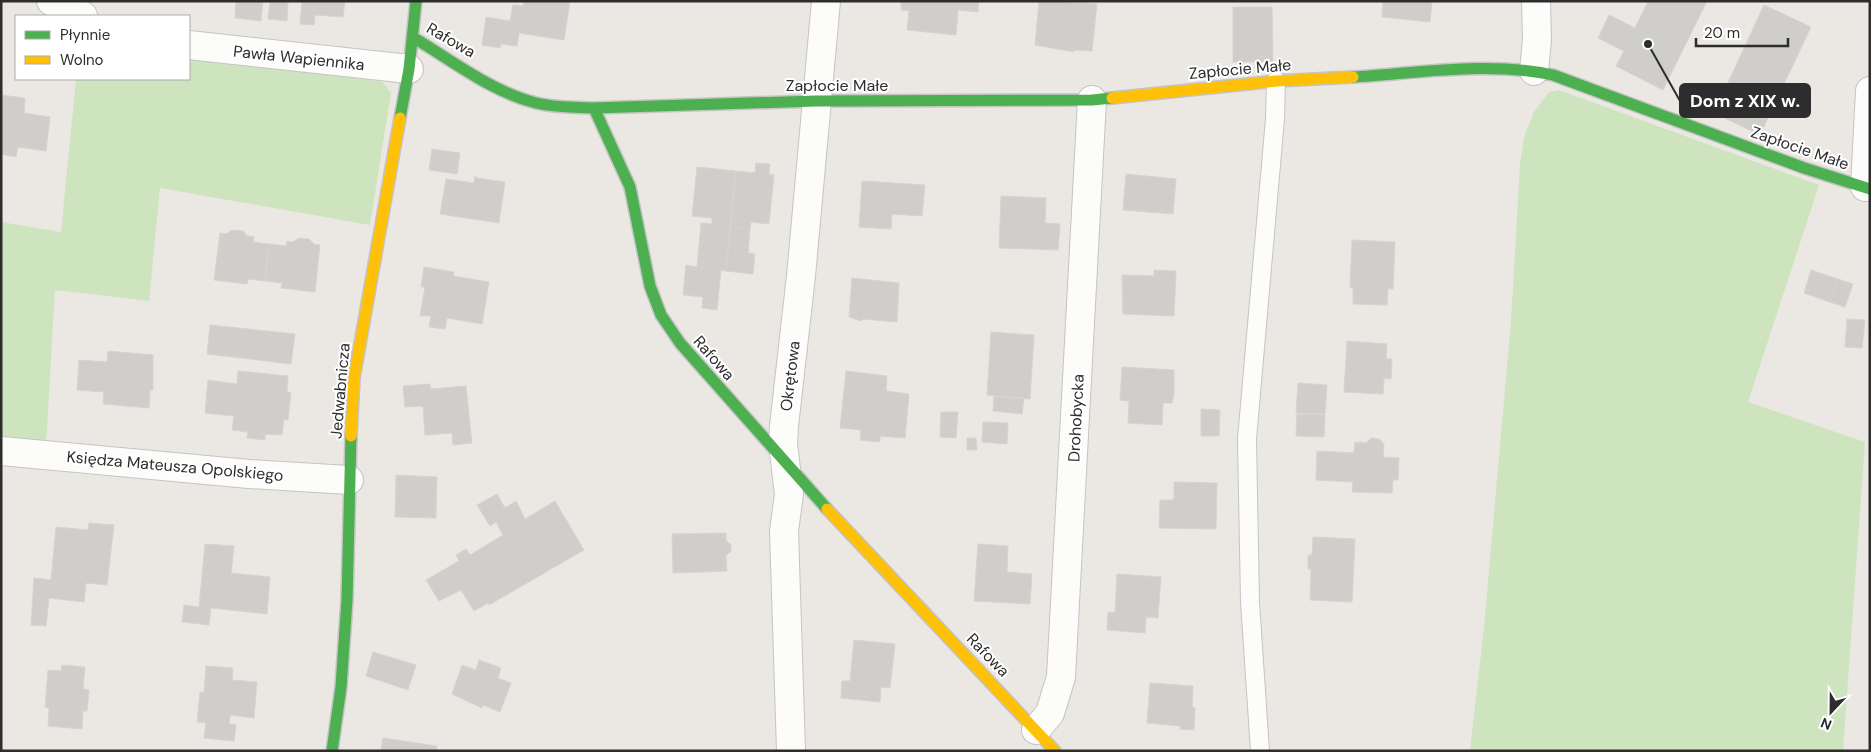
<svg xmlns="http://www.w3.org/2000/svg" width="1871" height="752" viewBox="0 0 1871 752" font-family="'DM Sans',sans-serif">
<rect width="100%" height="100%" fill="#ebe8e4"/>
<path fill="#cde4bf" d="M189,55L383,82L391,93L370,225L160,188L149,301L55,290L46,446L1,443V222L61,232L76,79H189Z
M1559,90L1819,185L1748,402L1865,442L1843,751H1470L1484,627L1511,321L1520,164L1524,137L1534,112L1549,92Z"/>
<path fill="#d0cecb" stroke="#d6d4d0" d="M236,1H263L261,21L235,18Z
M270,1H288L287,21L268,19Z
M302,1H345L343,17L315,15L314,25L300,24Z
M524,1H570L564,40L519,33L517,46L501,44L500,48L482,45L486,17L510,21L513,5L523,6Z
M901,1H979L978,12L958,10L956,35L907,30L909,11L901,10Z
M1039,1L1097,4L1092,51L1074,50V52L1035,45Z
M1383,1H1432L1430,22L1382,17Z
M1648,1H1707L1663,90L1616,66L1624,51L1598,38L1609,15L1635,28Z
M1764,5L1811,27L1760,135L1714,113Z
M1233,7H1272L1273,62H1233Z
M1,95L25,98L24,113L50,117L46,151L18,147L16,157L1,154Z
M432,149L460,153L457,174L429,170Z
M756,163L770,164L769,174L774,175L769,224L751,222L750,229L730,227L736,171L755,173Z
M697,167L736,171L726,271L721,270L717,310L702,308L703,297L683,295L686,265L697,267L701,223L712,224V218L692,216Z
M1126,174L1176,179L1173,214L1123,210Z
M475,176L477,178L505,182L499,223L440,214L446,179L474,183Z
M862,181L925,185L922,216L892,214L891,229L859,227Z
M1001,196L1046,198L1045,223L1060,224L1058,250L999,248Z
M730,227L750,229L748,253L755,254L753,274L726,271Z
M231,230L243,231L247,236L254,237L253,242L269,244L265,281L248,279L247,284L214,280L220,233L227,234Z
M299,238L309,239L314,244L320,245L315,292L281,288L282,283L265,281L269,244L286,246L287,241L293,242Z
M1352,240L1395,242L1393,289H1388L1387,305L1353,304V288H1350Z
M424,267L454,272L453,276L489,282L482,324L447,318L445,329L429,327L431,316H420L425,287H421Z
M1154,270L1176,271L1174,316L1123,314L1122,275L1154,276Z
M1811,270L1838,279L1830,302L1804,293Z
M852,278L899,283L897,322L863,319L861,321L849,317Z
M1838,279L1853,284L1845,307L1830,302Z
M1847,319L1865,320L1862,348L1845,347Z
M210,325L295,334L291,364L207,354Z
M991,332L1034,335L1030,399L987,395Z
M1347,341L1387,344L1386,359H1392L1391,379L1384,378L1383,394L1344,392Z
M108,351L153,355V390H150L149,408L103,404L104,392L77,390L79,360L107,362Z
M1122,367L1174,370V394L1172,403H1163L1162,425L1128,423L1129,401L1120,400Z
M238,371L288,376L287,392L291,393L288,420L284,419L282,435L265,434V440L247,438L248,432L232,430L234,416L205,413L208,380L237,384Z
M846,371L887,376L886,391L909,394L905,438L880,436V442L860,440L861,430L840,428Z
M1298,383L1327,385L1325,414L1296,413Z
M430,384L431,389L466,386L472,443L453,445L452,433L425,435L423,406L405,407L403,386Z
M994,396L1024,398L1022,414L993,411Z
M1201,409L1220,410L1219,436H1201Z
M941,412H958L956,438L940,437Z
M1297,414L1325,415L1324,437L1296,436Z
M983,422L1008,423L1007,444L982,442Z
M967,438H976L977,450H967Z
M1371,438L1379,439L1384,444L1383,457L1399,458L1398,480H1393L1392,493L1352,492L1353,482L1316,480L1317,451L1354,453L1355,442L1366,443Z
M396,475L437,477L436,518L395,517Z
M1174,482L1217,483L1216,529L1159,528L1160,500H1174Z
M497,494L505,508L516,501L525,519L555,501L584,550L489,605L488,603L474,611L461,590L439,601L426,580L459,561L456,555L466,549L470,555L503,535L496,522L490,526L477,505Z
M89,523L114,525L107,585L86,583L84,602L49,598L46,626L31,625L34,578L51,580L56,527L88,530Z
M726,533V540L731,545V551L726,556L727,571L673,573L672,534Z
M1313,537L1355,539L1352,602L1310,600L1311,569H1308V555H1312Z
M205,544L234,546L231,573L270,577L267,614L211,608L209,625L182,622L184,605L199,607Z
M978,544L1008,546L1007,572L1032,574L1030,604L974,601Z
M1117,574L1161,577L1158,618L1146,617L1145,633L1107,630L1108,612L1115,613Z
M854,640L895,644L890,688L881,687L880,702L841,698L842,681H850Z
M373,652L416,665L408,690L366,676Z
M479,660L501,668L498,678L511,683L500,712L483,705L482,708L452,694L462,665L476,670Z
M62,665L85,667L83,689L89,690L87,711H83L82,729L48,726L49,708L45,707L48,670L61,671Z
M206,666L233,668L232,680L257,682L254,718L230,715L229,724L236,725L234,741L204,738L206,723L197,722L200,692H204Z
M1150,683L1193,686L1192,707L1195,708L1194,730L1180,729V726L1147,723Z
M383,738L437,746L436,751H381Z"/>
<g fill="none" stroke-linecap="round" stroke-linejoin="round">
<defs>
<path id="lane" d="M1260,751L1250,602L1247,439L1275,119L1276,81"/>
<path id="street" d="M51,1L83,16
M189,45L409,69
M1534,71L1537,40L1536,1
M1865,187L1870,91
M1,451L249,474L349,480
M1036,730L1050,713L1061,677L1092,100
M791,751L784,531L789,494L783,444L784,426L801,276L826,1"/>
<path id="fast" d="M414,38C453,61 492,92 536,103C556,108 575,107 594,108L630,187L650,286L661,315L680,343L827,509
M1353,77C1418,73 1489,61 1553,75L1804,168L1870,189
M594,108L815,101L1092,100L1112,98
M400,118L409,69L416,1
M332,751L341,687L347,600L351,436"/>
<path id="slow" d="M1112,98L1276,81L1353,77
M351,436L354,378L400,118
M827,509L1055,751"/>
</defs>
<use href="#lane" stroke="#c5c4c4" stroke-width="20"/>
<use href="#street" stroke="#c5c4c4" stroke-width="30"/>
<use href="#fast" stroke="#c5c4c4" stroke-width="14"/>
<use href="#slow" stroke="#c5c4c4" stroke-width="14"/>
<use href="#lane" stroke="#fcfcfb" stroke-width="18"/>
<use href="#street" stroke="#fcfcfb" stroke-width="28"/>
<use href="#fast" stroke="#4caf50" stroke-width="11"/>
<use href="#slow" stroke="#ffc107" stroke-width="11"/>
</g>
<g text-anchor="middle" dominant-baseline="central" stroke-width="4" stroke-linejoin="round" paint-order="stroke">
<g font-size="16" fill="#2d2d2d" stroke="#fff">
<text transform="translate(451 40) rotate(30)">Rafowa</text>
<text transform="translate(299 58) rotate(6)">Pawła Wapiennika</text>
<text transform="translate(1240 69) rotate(-5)">Zapłocie Małe</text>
<text x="837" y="85">Zapłocie Małe</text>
<text transform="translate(1800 148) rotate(19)">Zapłocie Małe</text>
<text transform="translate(714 358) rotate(49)">Rafowa</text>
<text transform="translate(790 376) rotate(-83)">Okrętowa</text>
<text transform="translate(340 391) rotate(-85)">Jedwabnicza</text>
<text transform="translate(1076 418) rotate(-87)">Drohobycka</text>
<text transform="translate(175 466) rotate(5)">Księdza Mateusza Opolskiego</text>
<text transform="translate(988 655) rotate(46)">Rafowa</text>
</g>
</g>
<path fill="none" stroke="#2d2d2d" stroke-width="2" d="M1648 44L1680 101"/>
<circle fill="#2d2d2d" stroke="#fff" stroke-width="2" cx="1648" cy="44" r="5"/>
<rect fill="#2d2d2d" stroke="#2d2d2d" stroke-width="2" x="1680" y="84" width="130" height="33" rx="5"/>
<g font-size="18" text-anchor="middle" font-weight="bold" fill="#fff">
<text x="1745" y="107">Dom z XIX w.</text>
</g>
<rect width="1871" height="752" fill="none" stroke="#2d2d2d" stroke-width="5"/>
<rect x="15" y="15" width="175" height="65" fill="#ffffff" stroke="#ababab"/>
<rect x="25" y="31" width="25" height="8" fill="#4caf50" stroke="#ababab"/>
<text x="60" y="40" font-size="15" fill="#2d2d2d">Płynnie</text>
<rect x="25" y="56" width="25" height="8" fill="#ffc107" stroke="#ababab"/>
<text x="60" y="65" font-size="15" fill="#2d2d2d">Wolno</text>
<g transform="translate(1831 712) rotate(202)" stroke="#ffffff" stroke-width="4" paint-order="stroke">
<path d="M0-4L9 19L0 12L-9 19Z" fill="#2d2d2d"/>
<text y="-8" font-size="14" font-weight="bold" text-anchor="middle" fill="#2d2d2d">N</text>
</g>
<path d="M1696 38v8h92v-8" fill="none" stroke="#2d2d2d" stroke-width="2.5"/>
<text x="1704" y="38" font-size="15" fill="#2d2d2d" stroke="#ffffff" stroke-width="4" paint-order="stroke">20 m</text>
</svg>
